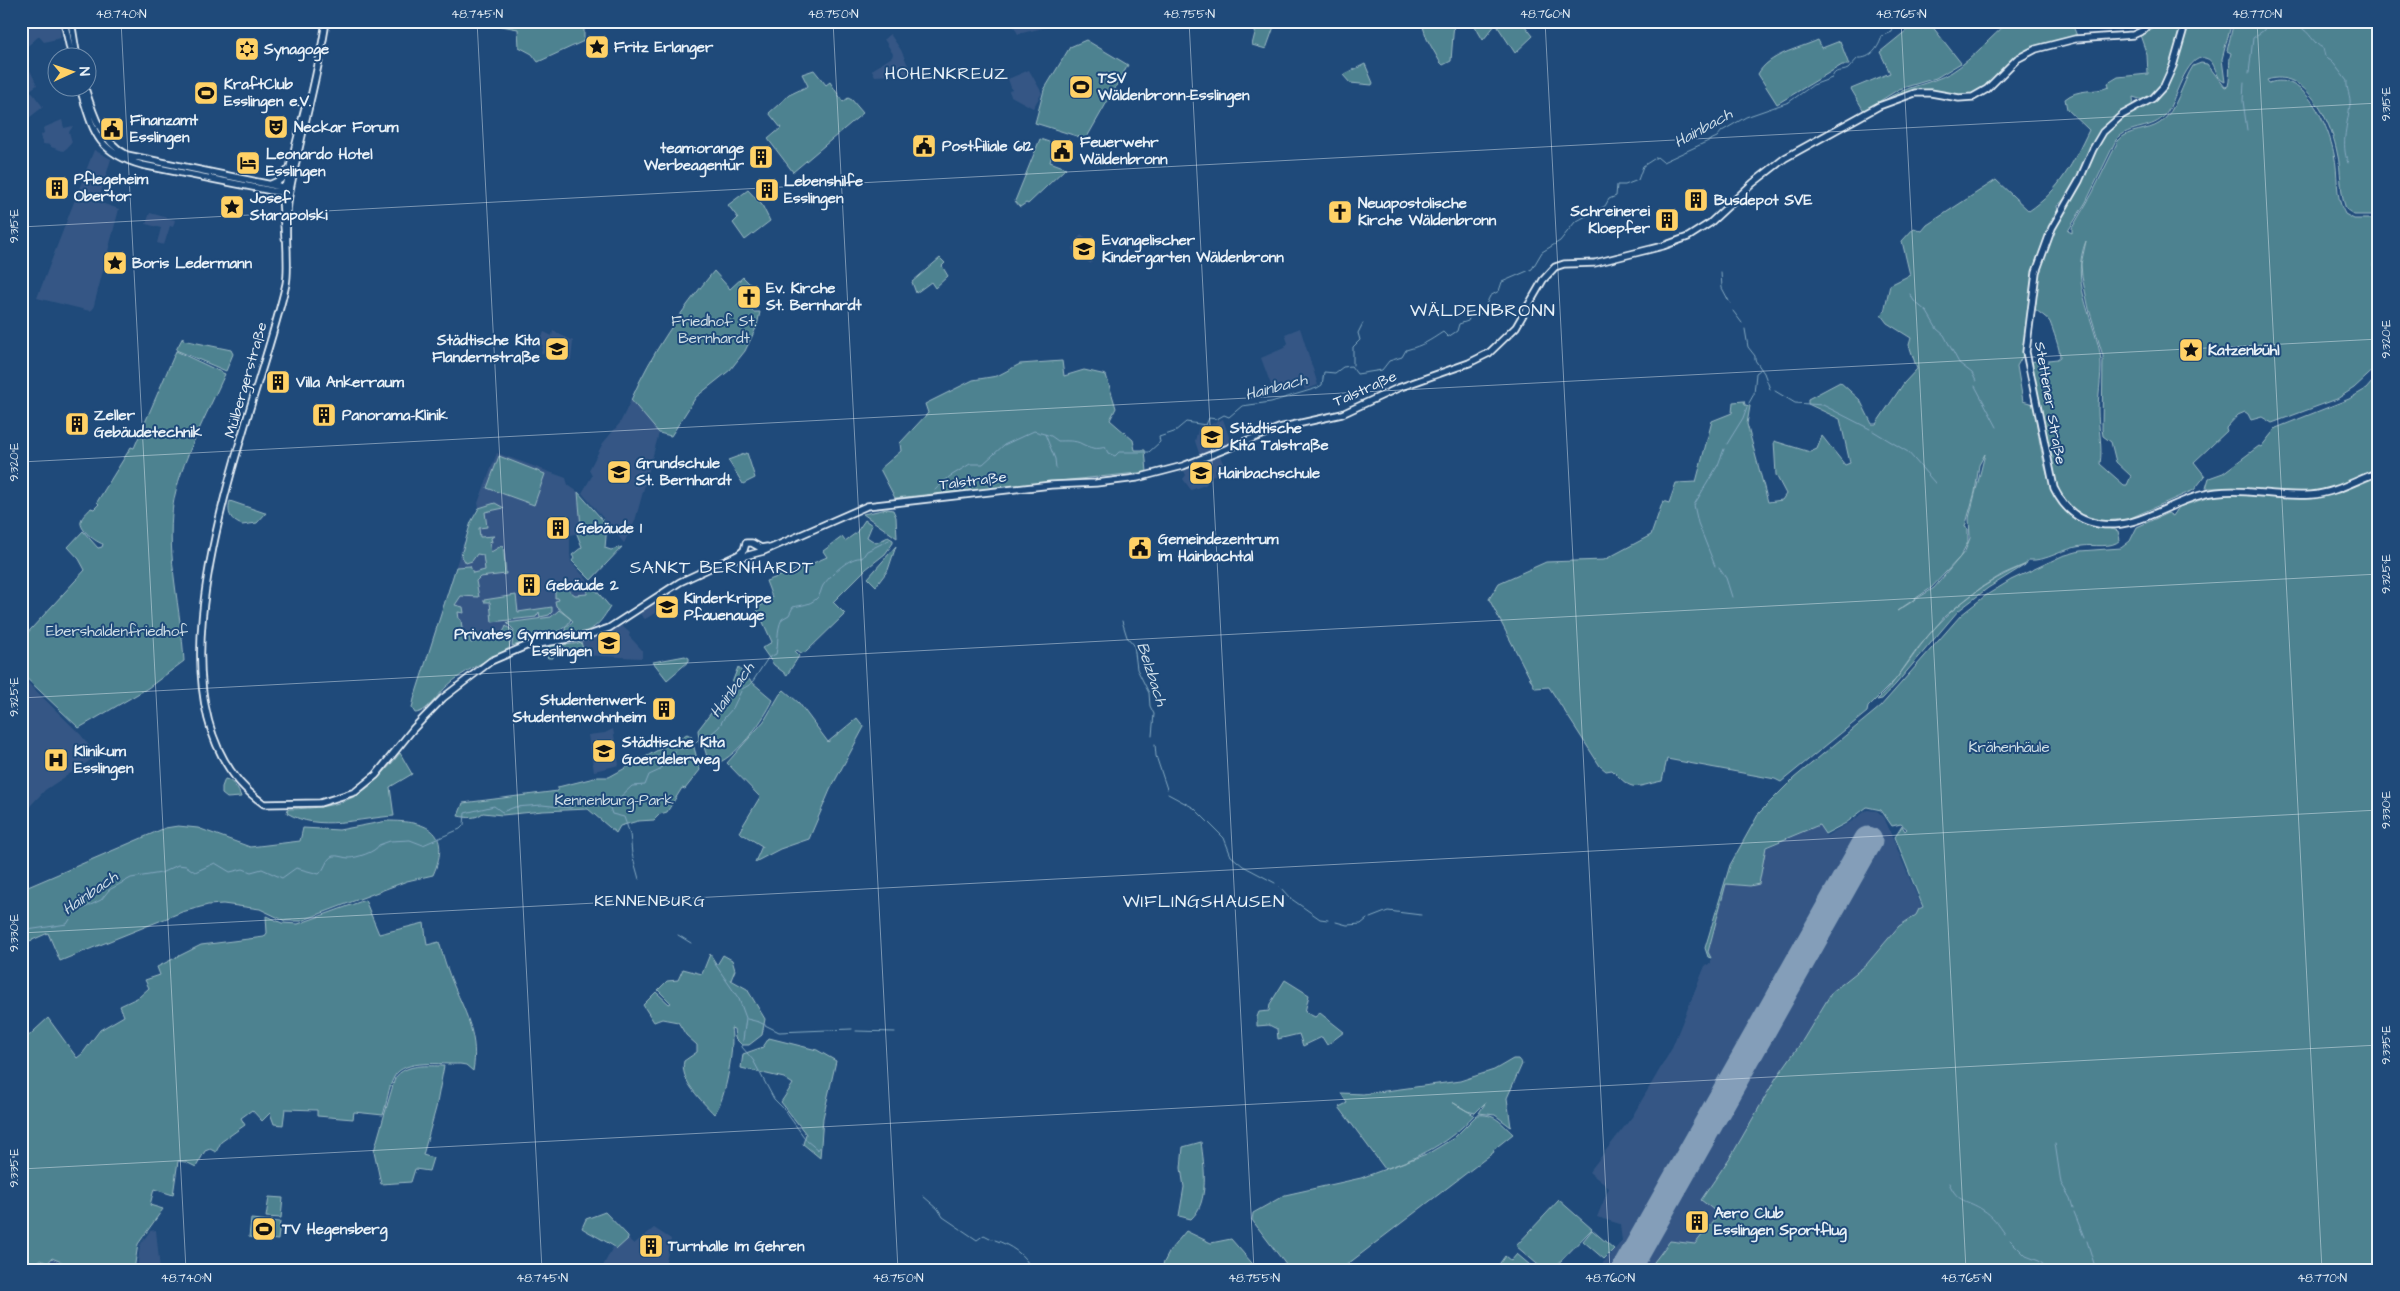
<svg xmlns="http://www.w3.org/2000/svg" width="2400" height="1291" viewBox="0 0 2400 1291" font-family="'Architects Daughter',sans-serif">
<rect width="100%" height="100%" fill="#1f4a7a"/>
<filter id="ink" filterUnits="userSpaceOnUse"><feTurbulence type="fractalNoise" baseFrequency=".02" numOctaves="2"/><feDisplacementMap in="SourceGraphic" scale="10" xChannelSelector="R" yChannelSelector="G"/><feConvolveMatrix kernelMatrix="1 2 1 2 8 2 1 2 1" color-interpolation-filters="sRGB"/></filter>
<g filter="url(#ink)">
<path fill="#355785" d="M21,21H59L61,38L44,42L39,36L22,51L29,59L28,66L37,85L30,90L43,107L21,124Z
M1011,21H1072L1018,34Z
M890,34L901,50L912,74L875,76L872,70L892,57L893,54L884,39Z
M1029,70L1042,93L1033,108L1011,96L1009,91L1012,90L1008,79Z
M62,120L64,128L73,126L69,132L72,142L67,148L63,151L51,147V145L43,144L41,135L44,133L43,128Z
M94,150L111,159L98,202L119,209L93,309L90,311L37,298Z
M150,213L175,220L173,227L170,226L164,245L157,243L161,228L146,224Z
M1081,234L1096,245L1091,264L1072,250Z
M1300,328L1318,385L1305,390L1302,383L1274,393L1261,358L1284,348L1288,343L1285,334Z
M553,331L573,341L571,360L541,353L543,345L539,344L544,332L552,336Z
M631,400L659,433L635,521L624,543L582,493L592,476L589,470L603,443L620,423Z
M1223,419L1231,443L1200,456L1195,441L1199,426H1207Z
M497,453L566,478L568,485L578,492L581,529L579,533L570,535V554L571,562L590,583L587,586L588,594L575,595L559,622L514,627L506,638L426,660L463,544L479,508L478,503Z
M1220,456L1226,470L1209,477L1210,480L1205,485L1191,490L1183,479L1186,475L1184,471Z
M669,596L678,604L665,615L661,610L645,619L640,614L664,597L666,599Z
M622,626L630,633L629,636L642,650V658L581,655V642Z
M21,676L81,735L97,756L45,790L31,805L21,823Z
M613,729L619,765L594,771L588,735L605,733Z
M1867,810L1877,811L1884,817L1922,908L1916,915L1899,926L1866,965L1832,992L1801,1043L1776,1078L1733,1153L1701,1200L1719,1214L1695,1244L1670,1241L1648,1270H1597L1622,1241L1620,1224L1597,1217L1609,1188L1589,1172L1632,1117L1671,1050L1705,966L1711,963V957L1708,953L1726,884L1750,886L1766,848L1819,825L1826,836L1849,823Z
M654,1228L671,1239L664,1270H601L614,1245L617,1249L628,1239L634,1244Z
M156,1230L160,1270H137L140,1245L150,1231Z
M51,1258L74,1266L73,1270H27L40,1260Z"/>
<path fill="#4e8290" stroke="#9bbac4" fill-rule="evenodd" d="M498,21H584V41L538,62L532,54L519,47L518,29L496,25Z
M1258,21H1276L1266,49L1252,45Z
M1421,21H1457L1454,22L1451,61L1443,65L1440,62L1427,39Z
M1472,21H1521L1533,36L1515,53L1496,24L1483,40Z
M1918,21H1928L1961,63L1936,78L1899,89L1864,111L1851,89L1890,73L1880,52Z
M2010,21H2071L2077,36C2049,41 2026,47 2004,67C1995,76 1987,87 1975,93C1958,101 1937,89 1918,90C1905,91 1894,98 1882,102C1903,86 1930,85 1952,72C1974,58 1990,37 2010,21Z
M2156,21H2184C2176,48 2171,87 2143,100L2133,97C2133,100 2134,101 2133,104C2130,110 2107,123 2100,132C2084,155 2080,188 2057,206L2058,211L2037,258L2023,355L2017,366L2023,401L2033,404C2041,442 2043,502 2081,522C2093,528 2106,526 2118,531L2120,540C2112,549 2093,544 2082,546C2063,548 2047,562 2028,560L2026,564L2003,574L1982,587L1945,616L1918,648L1896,679L1868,707L1867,712L1781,782L1775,779L1667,759L1662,781C1633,787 1634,793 1612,770L1606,771L1600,766L1549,687L1535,688L1489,599L1499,583L1546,562L1604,560L1651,535L1663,501L1669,503L1676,483L1696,482L1712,421L1732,413L1733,402L1744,401L1745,405L1750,406L1747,424L1768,502L1782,500L1786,494L1776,475L1774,441L1810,452L1817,449L1822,436L1845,465L1850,463L1840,419L1808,404V399L1840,382L1860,400L1872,424H1876L1904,383L1917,369L1909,345L1911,338L1887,323L1881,315L1884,312L1890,285L1910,275L1902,241L1914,228L1922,231L1927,225L1996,180L2029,211C2060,190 2073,163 2089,130L2067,109L2065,99C2078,88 2094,93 2109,87L2108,83L2118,77L2148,74L2147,55L2140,35ZM1985,454L1969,518L1970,538L1965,551L1934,588L1897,611L1931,588L1960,557L1968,542V529L1965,527L1975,492L1979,465Z
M2189,21H2231L2230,29L2222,59L2225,82C2214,79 2217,60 2205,58C2186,54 2175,102 2166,114C2153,131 2129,124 2116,140L2086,202L2068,231L2072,233V228L2092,194L2118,141C2129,128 2147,132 2160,123C2177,111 2182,83 2193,66L2201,63L2207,64L2225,87L2228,86C2231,75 2228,62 2231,53L2227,51L2234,21H2379V215H2354L2346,209C2339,190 2342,171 2337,152C2331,121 2305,67 2267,80L2269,83C2305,70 2329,127 2334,154C2339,174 2334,195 2345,214L2354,219H2379V254L2374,256L2373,266L2379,268V365L2354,388L2337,399L2272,423L2262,417L2251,420L2248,414L2245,412L2238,415L2226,428L2227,431L2194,462L2205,476L2194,490L2128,519L2102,521L2077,513L2066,503L2055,484L2030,362L2042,360L2047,366L2048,360L2057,359L2060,357C2060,349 2053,330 2050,322C2047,317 2039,313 2035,309L2040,267L2053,231L2080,185L2098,144L2110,129L2123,118L2155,99L2166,88L2178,62ZM2086,241L2081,264L2082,277L2089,309L2103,356L2102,429L2103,436L2111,442L2116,462L2131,476L2127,485H2124L2100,464C2103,446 2098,428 2098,410C2098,392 2103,371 2100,353C2092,314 2070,281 2086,241Z
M1086,40L1128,65L1086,139L1035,123L1044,90L1070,47Z
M1818,40L1822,48L1840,41L1849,65H1842L1777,104L1758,74C1769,54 1798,49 1818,40Z
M1365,64L1373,83L1372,85L1350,83L1343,75Z
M814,70L826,85L830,82L843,102L848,98L852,100L863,113L793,172L768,139L781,128L769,113L789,95L808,86L802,74Z
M1040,139L1055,144L1050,162L1066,168L1028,204L1026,203L1020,207L1015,201Z
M748,190L762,205L770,221L745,240L733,223L738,218L728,205Z
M940,258L945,263L942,266L948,276L935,288L931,282L916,293L912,282Z
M714,271L730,289L743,277L752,286L739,299L753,312H760L757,326L745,351L730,370L696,397L671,436L659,433L631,400C652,352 680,312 714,271Z
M183,337V340L231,350L233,354L226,371L176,350Z
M176,351L225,374C208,412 179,465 173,505C166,557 181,609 184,661L148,688L79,728L21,673V640L85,570L79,559L68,547L83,531L98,548L102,547L103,544C96,542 79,530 81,521C82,516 88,512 91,508L94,509L99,504L97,502L131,447L134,448Z
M1062,361L1064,376L1084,370L1106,375L1116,408L1110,420L1133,440L1135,450H1145L1147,472L895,498L880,469L901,451L900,443L928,413L925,404L973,380L997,376L1020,364Z
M2379,374V469L2341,486L2315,493H2296L2243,488H2206L2209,478L2223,473L2259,446L2261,447L2276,428L2349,399L2366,389Z
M747,453L755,478L743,484L728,460Z
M499,456L545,474L534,505L487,488Z
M2379,474V1270H1648L1670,1241L1695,1244L1719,1214L1701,1200L1733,1153L1776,1078L1801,1043L1832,992L1866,965L1899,926L1916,915L1919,909L1923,907L1895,837L1902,826L1905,831L1907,829L1901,824L1892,826L1881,810L1867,807L1846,823L1825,834L1819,825L1766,847L1759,884L1750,886L1726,884L1708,952L1711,958L1708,957L1705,948L1730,865L1759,813L1794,778L1880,707L1961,615L1985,596L2011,580L2062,556L2080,551L2121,548L2130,541L2137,527L2168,513L2173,516L2179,507L2213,496L2247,493L2307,498Z
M578,492L607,525L605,548L611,550L622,547L591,580L572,561L574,558L572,555L582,547L577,534L581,527Z
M230,501L265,513H266L257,523L242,525C230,520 227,513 230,501Z
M495,503L504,508L485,512L487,527L479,528L480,537L494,536L491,538L492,542L489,541L491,552L503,545L506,574L480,577L476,581L479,597L461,596L455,605L463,607L464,613L458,612L459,619L461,620L463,637L469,636L471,643C484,638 501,641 506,626L513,631L509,648C488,661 465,669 446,687C438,695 426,713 415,713L412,708L414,699L456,567L470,566L473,573L485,570L483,555L477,554L472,561L466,563L461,555L471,522L479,508Z
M887,509L893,510L896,517L897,538L863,514Z
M865,520L872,525L867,537L876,543L888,537L893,540V543L885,554L866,569L833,602L845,614L806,652L801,653L797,650L795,652L799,656L787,675L774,665L762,648L772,642L757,609L772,597L766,581L797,570L827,557L823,551L842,537L845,541L856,533Z
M896,546L888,570L876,586L868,578Z
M2025,565L1988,588L1958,611L1896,684L1882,699L1877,700C1897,681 1910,659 1927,637C1953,606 1987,580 2025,565Z
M590,583L610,607C597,629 591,632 566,635L565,628L573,621L556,606L555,601L559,600L558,598H555V590L567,589L575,595L587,594V586Z
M516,595L518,612L552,607V612L549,615L540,617L539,612L536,617L492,622L490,602H484V600Z
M559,610L571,619C565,635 528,641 512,646L514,630L507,623L551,617Z
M581,642L583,649L581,655H579V652L563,653V656L561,653L553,654V658H548L544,654L545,648C555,642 570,647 581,642Z
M685,656L689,658V661L667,680L653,662Z
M738,667L746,677L773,700C764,720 734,761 712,765L709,763L704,747L700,748L698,730L730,688Z
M784,690L799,703L828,742L857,718L864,727L830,790L809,839L780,849L755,862L762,846L739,832L760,797L727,763L764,721L780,694Z
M687,734L691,736L700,770L685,789L682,788L667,812L660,814L654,820L638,821L620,826L616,833L588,809L543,811L502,815L483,813C475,819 468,818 458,816L463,803L558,791V787L598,777H609Z
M400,753L412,774L390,787L394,816C359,818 319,832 287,813L288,809C345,808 365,798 400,753Z
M225,779C233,780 239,790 241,797L227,798L222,794V787Z
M387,821C426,821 453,830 433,875L407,881L301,921H285L260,909L223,904L208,905L182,912L60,961L48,933L21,945V890L165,828L178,826L198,828L250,847L300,841L303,828L339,830Z
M365,900L379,934L424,923L427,945L439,942C443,956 448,972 454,986C467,1015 479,1039 473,1071L466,1065L460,1064C442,1065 404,1058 394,1077C388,1088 387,1103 383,1115L354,1112L353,1119L317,1116V1110L285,1109L283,1125L274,1124L270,1113L262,1121L252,1110L241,1118L245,1125L221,1142L216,1152L210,1149L205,1151L196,1167L186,1162L178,1161L173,1195L154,1189L150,1205L163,1209L138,1244L134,1270L78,1269L52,1258L48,1263L40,1260L27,1270H21V1043L48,1018L77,1058L82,1054L100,1030L124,1016L120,1006L139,997L149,988L145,980L160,975L157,967L201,945L264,937L267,933L266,916L282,923L298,924Z
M710,954L717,965L723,955L732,960L735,970L731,980L747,989L765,1019L762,1035L749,1045H742L735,1038L734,1029L731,1028C735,1045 726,1101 714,1114C702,1101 679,1080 684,1061L697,1052V1045L686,1035L678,1022L662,1019L654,1022L643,1005L656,992L669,1004L671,1003L658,990L667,981L678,980L683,969L702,974Z
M1285,980L1309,995L1305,1012L1315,1017L1320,1013L1344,1032L1327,1045L1322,1037L1303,1046L1299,1034L1278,1039L1277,1029L1269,1025L1257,1026V1017L1259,1012L1269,1011L1270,1004Z
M769,1038L817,1050L836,1061L823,1118L820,1158L803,1144L806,1134L781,1102L793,1084L784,1078L741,1068L743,1054L763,1047Z
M1513,1059H1518L1522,1064L1507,1098L1511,1127L1495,1115L1479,1113L1486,1102L1475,1113L1467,1111L1452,1102L1474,1115C1449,1143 1420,1157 1385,1169L1339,1107L1347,1103L1341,1093L1363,1094L1460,1081L1494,1070Z
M444,1066L436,1108L423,1155L433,1158L429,1171L415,1169L411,1182L381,1184L374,1151L395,1078C406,1063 428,1066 444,1066Z
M1477,1115C1495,1113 1501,1123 1513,1134L1493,1150L1494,1152L1340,1270H1290L1252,1220L1253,1213L1285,1195L1361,1178L1429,1153L1454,1138Z
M1201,1142C1204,1165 1210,1202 1191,1219L1179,1216L1184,1187L1181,1168L1183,1147Z
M269,1197L283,1198L281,1218L266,1217Z
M1559,1200L1592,1229L1552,1270H1544L1516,1246Z
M605,1212L628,1236V1239L617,1249C614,1245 589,1233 582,1228L586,1219Z
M251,1219L280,1222L278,1240L249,1237Z
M1592,1230L1614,1249L1604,1259L1583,1241Z
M1186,1231L1211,1243L1231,1239L1258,1270H1160L1171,1249Z
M1517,1254L1536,1270H1495L1505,1256L1511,1261Z"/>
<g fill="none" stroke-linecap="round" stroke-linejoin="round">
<path stroke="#83a8c0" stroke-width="1" d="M2296,21L2299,27C2310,31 2313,44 2323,48L2325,56L2331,60L2347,81C2346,89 2351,96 2350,104C2348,124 2340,143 2348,163
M2249,73L2253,38L2264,30L2267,21
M2244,82L2243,101L2247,130
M1721,272L1722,288L1730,303
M1910,294L1914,301L1927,312L1937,329L1944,335L1959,363L1972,373L1976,381
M1733,311L1742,323
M1745,329L1748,347L1755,356V360L1764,373L1770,389
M1353,365V347L1360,340L1358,333L1363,323
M1975,386L1997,427
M1775,391L1795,403L1823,405L1870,429
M1749,403L1754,394L1756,373L1760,370
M1873,431L1908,452L1935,483
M1045,434L1055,459L1056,468
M1727,444L1743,418L1747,407
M935,490L949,477L970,464H983L1004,445L1034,431L1051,436L1058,441C1065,441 1076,440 1082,444C1090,448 1097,450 1105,447L1108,453L1115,456L1119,452H1149L1160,442L1159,437L1174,432L1186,422L1206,425L1209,418L1217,419L1224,415L1229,417L1242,406L1271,402L1317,388L1322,385L1324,372L1335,373L1343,367L1351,366L1357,374L1382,370L1389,361L1402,357L1406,350C1424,345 1429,341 1443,332L1448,337L1457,331L1459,324L1468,321L1470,316L1482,313L1490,296L1499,291L1502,282L1532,269L1542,252L1560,241L1575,222L1605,206L1609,199L1616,196L1617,185H1625L1638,180L1643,166L1657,157L1663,162L1717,137L1722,131L1746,117L1789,102L1813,85L1832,78C1835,68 1841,73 1848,69L1858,58C1871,59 1879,47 1882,36L1892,32L1895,21
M1715,566L1698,523L1694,505L1718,465L1724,449
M1719,568L1726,578L1732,597
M1122,621L1127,637L1134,645L1137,669L1149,693L1150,706L1154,714L1152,736
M1155,744L1156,756L1167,789
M1168,794L1194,808L1224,838L1231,856L1243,866L1275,883
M608,802L612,814L624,817L630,834L632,854L639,879
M1280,887L1290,898L1320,919L1328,920
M1370,918L1388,911L1421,915
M1336,922L1347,925L1361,924L1367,919
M21,931L67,924L74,913L101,900L109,890L131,878L161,873L178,865L186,866L195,872L215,863L230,872L243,869L251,872L262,869L282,878L296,868L319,874C325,870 326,858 333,856C338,855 344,858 349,858C356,858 376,852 379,845L390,841L410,840L423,845L460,829L464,825L465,813L494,806L502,812L515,807L542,805L571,808L580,799L595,802L618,799L632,786L645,785L649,775L660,770L667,758L678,749L690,748L702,736L711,734L719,727L724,718L733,708L742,689L751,684L768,658L776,654C779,642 776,631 782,619L789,615L793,607C802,605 809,605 816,599C822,594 820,588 825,583C832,574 850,556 862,558L867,551L889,540
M678,935L691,943
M713,961L739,999L746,1018L742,1047L753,1060L774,1099L783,1108L807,1141L818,1150L820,1147
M747,1019L759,1022L779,1032L852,1029
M856,1031L895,1032
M2055,1143L2061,1183L2070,1198L2073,1208
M1949,1183C1958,1204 1967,1199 1983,1210C1992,1215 1999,1225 2005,1234
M923,1196L938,1209L943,1217L977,1240L984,1235L992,1239
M2074,1212L2084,1237
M995,1240C1010,1245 1025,1254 1032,1270
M2010,1240L2026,1256L2039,1261L2050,1270
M2087,1241L2096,1270"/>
<path stroke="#849eb9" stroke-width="29" d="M1626,1270L1868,841"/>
<defs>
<path id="secondary" d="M64,21L72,58
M71,21L77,58
M326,21C318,78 301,133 290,190C286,209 286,232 287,251C287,262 288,274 286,284C257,414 123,706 264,804L320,803L355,792L376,775L413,729L443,698L491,661L526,646L586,636L609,628L680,582L738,555L744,550L746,543H752L761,548L767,547
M2186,21L2173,66L2164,86L2153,98L2122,115L2103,132L2093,149L2079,181L2052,228L2036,272L2026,352L2054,488C2063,507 2078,521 2099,524C2135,530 2167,504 2201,495C2238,485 2273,498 2311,495C2336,493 2356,480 2379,472
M80,88C93,129 95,152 142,165L272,191L286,193L289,191
M85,88C93,114 101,141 127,155L282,187L289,191
M271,184L280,180L287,171
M285,238L282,199L305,108
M726,561L764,551L867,506L1051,485L1096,483L1137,478L1183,466L1279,428L1342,414L1398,388L1469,363L1489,353L1516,327L1543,280L1555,267L1564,264L1595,263L1663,246L1688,237L1710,223L1753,183L1785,158L1879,106L1915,93H1931L1959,98L1973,97L1987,89L2017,59L2036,49L2075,39L2133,35L2144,30L2152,21"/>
</defs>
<use href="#secondary" stroke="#e8f1f8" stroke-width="9"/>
<use href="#secondary" stroke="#1f4a7a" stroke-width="5.5"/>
</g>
</g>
<path fill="none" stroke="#e8f1f8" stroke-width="1" stroke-opacity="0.45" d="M121,21L186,1270M477,21L542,1270M833,21L898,1270M1189,21L1254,1270M1545,21L1610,1270M1901,21L1966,1270M2257,21L2322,1270M21,227L2379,103M21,462L2379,339M21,698L2379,574M21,933L2379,810M21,1169L2379,1045"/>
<defs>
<symbol id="sight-square" viewBox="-11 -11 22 22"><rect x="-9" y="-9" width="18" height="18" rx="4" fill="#ffd166" stroke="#1f4a7a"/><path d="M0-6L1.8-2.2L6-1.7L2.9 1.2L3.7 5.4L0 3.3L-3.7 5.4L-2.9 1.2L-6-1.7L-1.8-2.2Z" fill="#111"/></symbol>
<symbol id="synagogue-square" viewBox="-11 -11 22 22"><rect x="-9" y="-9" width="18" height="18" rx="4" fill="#ffd166" stroke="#1f4a7a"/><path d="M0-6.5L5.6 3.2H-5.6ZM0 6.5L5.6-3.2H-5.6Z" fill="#111"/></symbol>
<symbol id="stadium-square" viewBox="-11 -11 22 22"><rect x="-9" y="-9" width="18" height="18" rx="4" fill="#ffd166" stroke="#1f4a7a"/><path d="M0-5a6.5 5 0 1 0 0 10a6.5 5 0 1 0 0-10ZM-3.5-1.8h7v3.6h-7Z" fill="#111"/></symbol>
<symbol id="theatre-square" viewBox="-11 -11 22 22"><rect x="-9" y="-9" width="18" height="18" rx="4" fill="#ffd166" stroke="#1f4a7a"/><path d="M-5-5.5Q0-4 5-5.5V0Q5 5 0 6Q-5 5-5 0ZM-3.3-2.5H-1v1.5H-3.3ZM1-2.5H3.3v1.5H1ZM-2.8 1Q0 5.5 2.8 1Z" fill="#111"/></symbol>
<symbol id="civic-square" viewBox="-11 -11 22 22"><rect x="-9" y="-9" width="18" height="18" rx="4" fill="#ffd166" stroke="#1f4a7a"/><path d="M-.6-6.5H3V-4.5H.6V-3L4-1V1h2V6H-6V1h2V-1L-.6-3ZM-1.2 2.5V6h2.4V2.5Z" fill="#111"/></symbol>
<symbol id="building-square" viewBox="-11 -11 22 22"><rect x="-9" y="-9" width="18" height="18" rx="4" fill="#ffd166" stroke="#1f4a7a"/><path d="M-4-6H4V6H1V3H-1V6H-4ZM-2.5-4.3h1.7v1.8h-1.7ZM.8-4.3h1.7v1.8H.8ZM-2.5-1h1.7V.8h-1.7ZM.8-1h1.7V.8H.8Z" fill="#111"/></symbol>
<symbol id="hotel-square" viewBox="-11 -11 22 22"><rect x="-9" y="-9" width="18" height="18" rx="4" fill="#ffd166" stroke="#1f4a7a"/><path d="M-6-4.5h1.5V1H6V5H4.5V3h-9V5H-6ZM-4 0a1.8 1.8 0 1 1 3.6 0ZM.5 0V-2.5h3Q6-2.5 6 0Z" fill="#111"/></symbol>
<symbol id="church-square" viewBox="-11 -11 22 22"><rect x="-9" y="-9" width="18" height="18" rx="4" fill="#ffd166" stroke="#1f4a7a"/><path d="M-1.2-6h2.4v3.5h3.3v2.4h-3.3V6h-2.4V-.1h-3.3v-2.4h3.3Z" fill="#111"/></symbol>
<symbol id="school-square" viewBox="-11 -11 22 22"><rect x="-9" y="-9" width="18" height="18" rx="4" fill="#ffd166" stroke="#1f4a7a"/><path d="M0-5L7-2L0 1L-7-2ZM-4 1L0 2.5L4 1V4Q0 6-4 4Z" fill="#111"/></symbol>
<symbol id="hospital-square" viewBox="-11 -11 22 22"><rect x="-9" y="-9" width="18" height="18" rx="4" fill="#ffd166" stroke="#1f4a7a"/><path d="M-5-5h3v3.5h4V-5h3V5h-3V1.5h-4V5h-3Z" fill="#111"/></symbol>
</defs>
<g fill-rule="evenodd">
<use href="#sight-square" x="583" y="33" width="28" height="28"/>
<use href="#synagogue-square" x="233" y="35" width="28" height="28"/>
<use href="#stadium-square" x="1067" y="73" width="28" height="28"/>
<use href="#stadium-square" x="192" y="79" width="28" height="28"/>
<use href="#theatre-square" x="262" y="113" width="28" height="28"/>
<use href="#civic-square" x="98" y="115" width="28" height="28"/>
<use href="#civic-square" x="910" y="132" width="28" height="28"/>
<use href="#civic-square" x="1048" y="137" width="28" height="28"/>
<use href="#building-square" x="747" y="143" width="28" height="28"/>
<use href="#hotel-square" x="234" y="149" width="28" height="28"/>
<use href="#building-square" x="43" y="174" width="28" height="28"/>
<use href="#building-square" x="753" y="176" width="28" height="28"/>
<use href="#building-square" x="1682" y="186" width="28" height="28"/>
<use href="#sight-square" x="218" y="193" width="28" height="28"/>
<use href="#church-square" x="1326" y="198" width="28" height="28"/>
<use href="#building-square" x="1653" y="206" width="28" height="28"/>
<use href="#school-square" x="1070" y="235" width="28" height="28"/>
<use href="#sight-square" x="101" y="249" width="28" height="28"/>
<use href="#church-square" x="735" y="283" width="28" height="28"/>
<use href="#school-square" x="543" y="335" width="28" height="28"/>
<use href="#sight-square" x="2177" y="336" width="28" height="28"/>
<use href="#building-square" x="264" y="368" width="28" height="28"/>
<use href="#building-square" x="310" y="401" width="28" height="28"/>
<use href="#building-square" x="63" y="410" width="28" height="28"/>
<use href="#school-square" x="1198" y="423" width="28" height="28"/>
<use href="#school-square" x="605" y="458" width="28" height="28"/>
<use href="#school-square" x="1187" y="459" width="28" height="28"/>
<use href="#building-square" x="544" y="514" width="28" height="28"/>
<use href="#civic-square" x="1126" y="534" width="28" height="28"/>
<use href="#building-square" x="515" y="571" width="28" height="28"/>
<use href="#school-square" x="653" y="593" width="28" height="28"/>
<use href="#school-square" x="595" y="629" width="28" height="28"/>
<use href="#building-square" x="650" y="695" width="28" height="28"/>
<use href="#school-square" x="590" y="737" width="28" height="28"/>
<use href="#hospital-square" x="42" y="746" width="28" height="28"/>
<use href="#building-square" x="1683" y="1208" width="28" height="28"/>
<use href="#stadium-square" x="250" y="1215" width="28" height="28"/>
<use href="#building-square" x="637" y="1232" width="28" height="28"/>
</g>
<g text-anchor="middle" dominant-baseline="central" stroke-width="4" stroke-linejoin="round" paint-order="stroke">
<g font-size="15" font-weight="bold" fill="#e8f1f8" stroke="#1f4a7a" text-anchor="start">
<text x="614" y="47">Fritz Erlanger</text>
<text x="264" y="49">Synagoge</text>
<text x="1098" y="78">TSV<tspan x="1098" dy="17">Wäldenbronn-Esslingen</tspan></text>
<text x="224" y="84">KraftClub<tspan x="224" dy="17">Esslingen e.V.</tspan></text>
<text x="130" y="120">Finanzamt<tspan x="130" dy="17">Esslingen</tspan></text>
<text x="294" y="127">Neckar Forum</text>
<text x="1080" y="142">Feuerwehr<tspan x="1080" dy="17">Wäldenbronn</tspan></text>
<text x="942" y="146">Postfiliale 612</text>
<text x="744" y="148" text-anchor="end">team:orange<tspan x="744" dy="17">Werbeagentur</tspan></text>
<text x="266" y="154">Leonardo Hotel<tspan x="266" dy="17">Esslingen</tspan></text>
<text x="74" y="179">Pflegeheim<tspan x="74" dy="17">Obertor</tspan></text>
<text x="784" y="181">Lebenshilfe<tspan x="784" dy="17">Esslingen</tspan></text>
<text x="250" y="198">Josef<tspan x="250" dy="17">Starapolski</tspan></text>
<text x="1714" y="200">Busdepot SVE</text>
<text x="1358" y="203">Neuapostolische<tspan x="1358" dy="17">Kirche Wäldenbronn</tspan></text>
<text x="1650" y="211" text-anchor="end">Schreinerei<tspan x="1650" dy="17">Kloepfer</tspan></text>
<text x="1102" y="240">Evangelischer<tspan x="1102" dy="17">Kindergarten Wäldenbronn</tspan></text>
<text x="132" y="263">Boris Ledermann</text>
<text x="766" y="288">Ev. Kirche<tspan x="766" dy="17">St. Bernhardt</tspan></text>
<text x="540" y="340" text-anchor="end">Städtische Kita<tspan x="540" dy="17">Flandernstraße</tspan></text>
<text x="2208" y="350">Katzenbühl</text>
<text x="296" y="382">Villa Ankerraum</text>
<text x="94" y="415">Zeller<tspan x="94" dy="17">Gebäudetechnik</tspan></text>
<text x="342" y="415">Panorama-Klinik</text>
<text x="1230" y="428">Städtische<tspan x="1230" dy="17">Kita Talstraße</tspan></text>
<text x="636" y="463">Grundschule<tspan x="636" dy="17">St. Bernhardt</tspan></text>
<text x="1218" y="473">Hainbachschule</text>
<text x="576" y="528">Gebäude 1</text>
<text x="1158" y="539">Gemeindezentrum<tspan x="1158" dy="17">im Hainbachtal</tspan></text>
<text x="546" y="585">Gebäude 2</text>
<text x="684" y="598">Kinderkrippe<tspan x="684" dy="17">Pfauenauge</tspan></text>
<text x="592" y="634" text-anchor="end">Privates Gymnasium<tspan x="592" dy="17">Esslingen</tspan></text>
<text x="646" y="700" text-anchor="end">Studentenwerk<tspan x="646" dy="17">Studentenwohnheim</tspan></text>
<text x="622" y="742">Städtische Kita<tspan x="622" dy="17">Goerdelerweg</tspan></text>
<text x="74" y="751">Klinikum<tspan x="74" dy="17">Esslingen</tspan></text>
<text x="1714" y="1213">Aero Club<tspan x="1714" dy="17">Esslingen Sportflug</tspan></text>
<text x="282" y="1229">TV Hegensberg</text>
<text x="668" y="1246">Turnhalle Im Gehren</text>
</g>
<g font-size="15" fill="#d1e0e8" stroke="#1f4a7a">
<text x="714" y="321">Friedhof St.<tspan x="714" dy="17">Bernhardt</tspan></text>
<text x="117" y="631">Ebershaldenfriedhof</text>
<text x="2009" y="747">Krähenhäule</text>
<text x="614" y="800">Kennenburg-Park</text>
</g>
<g font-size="15" fill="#e8f1f8" stroke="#1f4a7a">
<text transform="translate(246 380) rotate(-74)">Mülbergerstraße</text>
<text transform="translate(1365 389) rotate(-24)">Talstraße</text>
<text transform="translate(2050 403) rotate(80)">Stettener Straße</text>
<text transform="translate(973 481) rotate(-7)">Talstraße</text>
</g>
<g font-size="16" font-style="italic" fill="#cfdfea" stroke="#1f4a7a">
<text transform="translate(1703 128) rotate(-29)">Hainbach</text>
<text transform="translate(1276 387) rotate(-15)">Hainbach</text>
<text transform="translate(1152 674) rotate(72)">Belzbach</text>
<text transform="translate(732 690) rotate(-54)">Hainbach</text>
<text transform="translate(90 893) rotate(-35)">Hainbach</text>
</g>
<g font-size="16" letter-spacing="1" fill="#e8f1f8" stroke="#1f4a7a">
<text x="650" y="901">KENNENBURG</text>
</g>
<g font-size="18" letter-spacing="1" fill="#e8f1f8" stroke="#1f4a7a">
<text x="947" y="73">HOHENKREUZ</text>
<text x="1483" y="310">WÄLDENBRONN</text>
<text x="722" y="567">SANKT BERNHARDT</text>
<text x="1204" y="901">WIFLINGSHAUSEN</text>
</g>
</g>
<rect width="2400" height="1291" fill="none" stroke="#1f4a7a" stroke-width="55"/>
<g transform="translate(72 72) rotate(87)"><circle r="24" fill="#1f4a7a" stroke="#6f8dac"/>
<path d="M0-4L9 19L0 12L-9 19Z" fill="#ffd166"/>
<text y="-8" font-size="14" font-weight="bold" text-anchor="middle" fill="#e8f1f8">N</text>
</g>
<rect x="28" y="28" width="2344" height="1236" fill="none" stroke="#e8f1f8" stroke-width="2"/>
<g font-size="12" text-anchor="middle" fill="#e8f1f8">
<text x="121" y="18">48.740°N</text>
<text x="477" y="18">48.745°N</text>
<text x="833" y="18">48.750°N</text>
<text x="1189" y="18">48.755°N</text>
<text x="1545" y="18">48.760°N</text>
<text x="1901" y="18">48.765°N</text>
<text x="2257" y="18">48.770°N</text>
<text transform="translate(2386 104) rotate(-90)" y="4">9.315°E</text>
<text transform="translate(14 226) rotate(-90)" y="4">9.315°E</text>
<text transform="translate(2386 339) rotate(-90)" y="4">9.320°E</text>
<text transform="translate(14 462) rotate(-90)" y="4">9.320°E</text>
<text transform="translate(2386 574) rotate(-90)" y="4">9.325°E</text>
<text transform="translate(14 697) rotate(-90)" y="4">9.325°E</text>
<text transform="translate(2386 810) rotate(-90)" y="4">9.330°E</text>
<text transform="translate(14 933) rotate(-90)" y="4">9.330°E</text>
<text transform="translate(2386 1045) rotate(-90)" y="4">9.335°E</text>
<text transform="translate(14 1168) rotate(-90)" y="4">9.335°E</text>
<text x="186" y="1282">48.740°N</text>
<text x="542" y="1282">48.745°N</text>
<text x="898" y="1282">48.750°N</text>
<text x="1254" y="1282">48.755°N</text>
<text x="1610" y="1282">48.760°N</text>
<text x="1966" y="1282">48.765°N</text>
<text x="2322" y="1282">48.770°N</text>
</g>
</svg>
